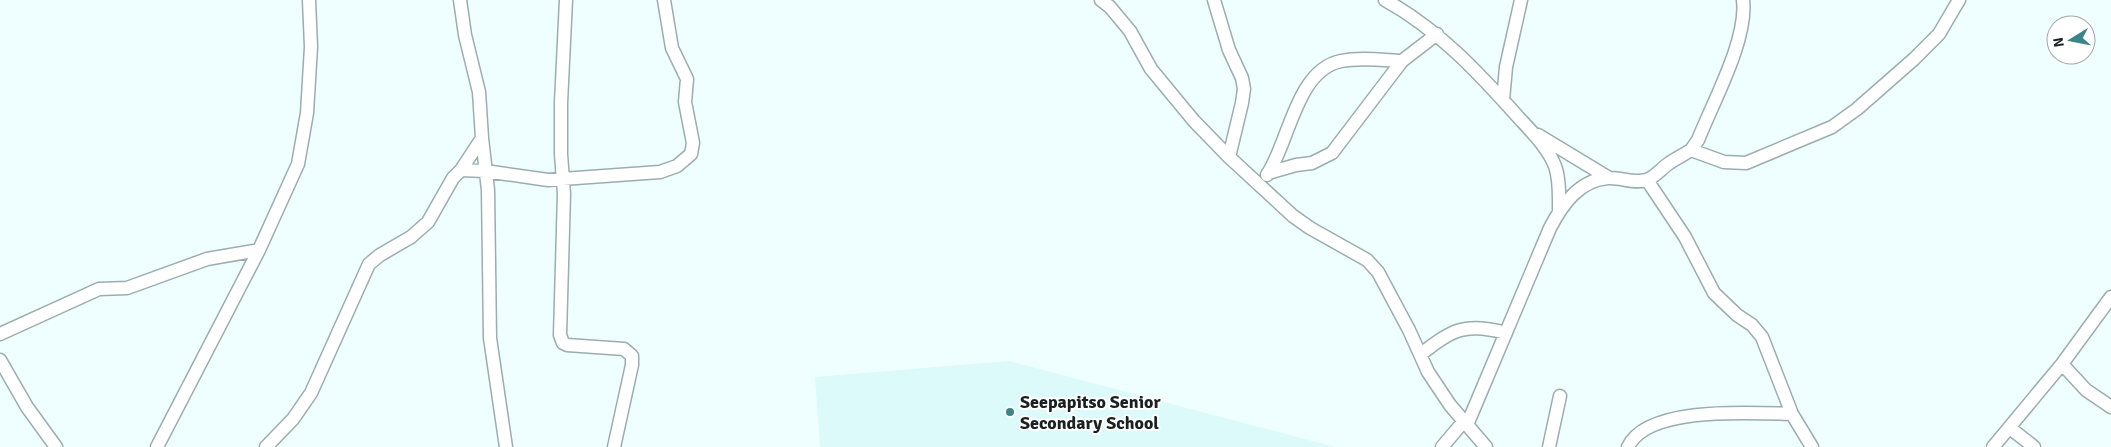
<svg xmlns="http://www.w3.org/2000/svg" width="2111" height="447" viewBox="0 0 2111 447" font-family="Signika,sans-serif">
<rect width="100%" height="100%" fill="#efffff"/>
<path fill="#dcfafa" d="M1009,361L1335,447H820L815,377Z"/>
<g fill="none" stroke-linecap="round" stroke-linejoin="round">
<defs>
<path id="minor" d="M566,0L561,103V154L564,194L560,335L563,343L567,345L624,349L632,356V365L614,447
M1101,0L1110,7L1130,31L1151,69L1194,121L1229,157L1293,216L1310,228L1367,260L1378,272L1409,330L1428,372L1450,405L1486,447
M1214,0L1229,50L1242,78L1244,89L1242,103L1229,157
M1385,0C1439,30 1478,72 1519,118C1532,132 1548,148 1555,166C1560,180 1559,197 1559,212
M1503,100L1506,67L1521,0
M1538,135L1609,178
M482,138L488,190L490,338L506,447
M1691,150L1698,140C1713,102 1748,39 1743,0
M461,170L485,171L548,180L660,172L677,166L691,154L693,143L685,102L687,79L672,48L664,0
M1268,173L1296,165L1312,163L1332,153L1402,61L1437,34
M1267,175C1289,143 1296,70 1341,61C1361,57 1382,60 1402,61
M1647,180L1685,237L1714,293L1737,315L1752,325L1762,337L1792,414L1812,447
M0,334L99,289L127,288L207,259L259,250
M1421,354C1453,329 1466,322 1506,333
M0,360L27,407L56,447
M2062,364L2086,390L2111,407
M1467,425L1550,228C1562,205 1579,180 1608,178C1621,177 1633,184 1646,180C1654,178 1661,169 1668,164C1675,159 1683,155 1691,150L1724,162L1746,163L1832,127L1857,109L1914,59L1939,34L1959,0
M2010,428L2034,447
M157,447L259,250L298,164L307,113L311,47L309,0
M266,447L293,419L311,393L369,264L380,255L411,237L428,222L453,178L461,170L482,138L479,92L465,35L460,0
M1442,447L1464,421
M1549,447L1560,396
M1628,447C1647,405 1753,413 1792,414
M1993,447L2062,364L2111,297"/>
</defs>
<use href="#minor" stroke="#9badad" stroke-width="15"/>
<use href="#minor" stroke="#fff" stroke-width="12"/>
</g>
<circle fill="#3c8485" stroke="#fff" stroke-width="2" cx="1010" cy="412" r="5"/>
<g text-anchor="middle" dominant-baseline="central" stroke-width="4" stroke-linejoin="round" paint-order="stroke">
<g font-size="18" font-weight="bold" fill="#192121" stroke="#fff" text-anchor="start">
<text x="1020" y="402">Seepapitso Senior<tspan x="1020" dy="21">Secondary School</tspan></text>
</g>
</g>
<g transform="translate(2071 40) rotate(260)"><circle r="24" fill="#ffffff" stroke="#a3a6a6"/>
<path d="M0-4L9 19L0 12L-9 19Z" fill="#3c8485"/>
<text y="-8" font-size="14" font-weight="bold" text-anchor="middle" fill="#192121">N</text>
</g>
</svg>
